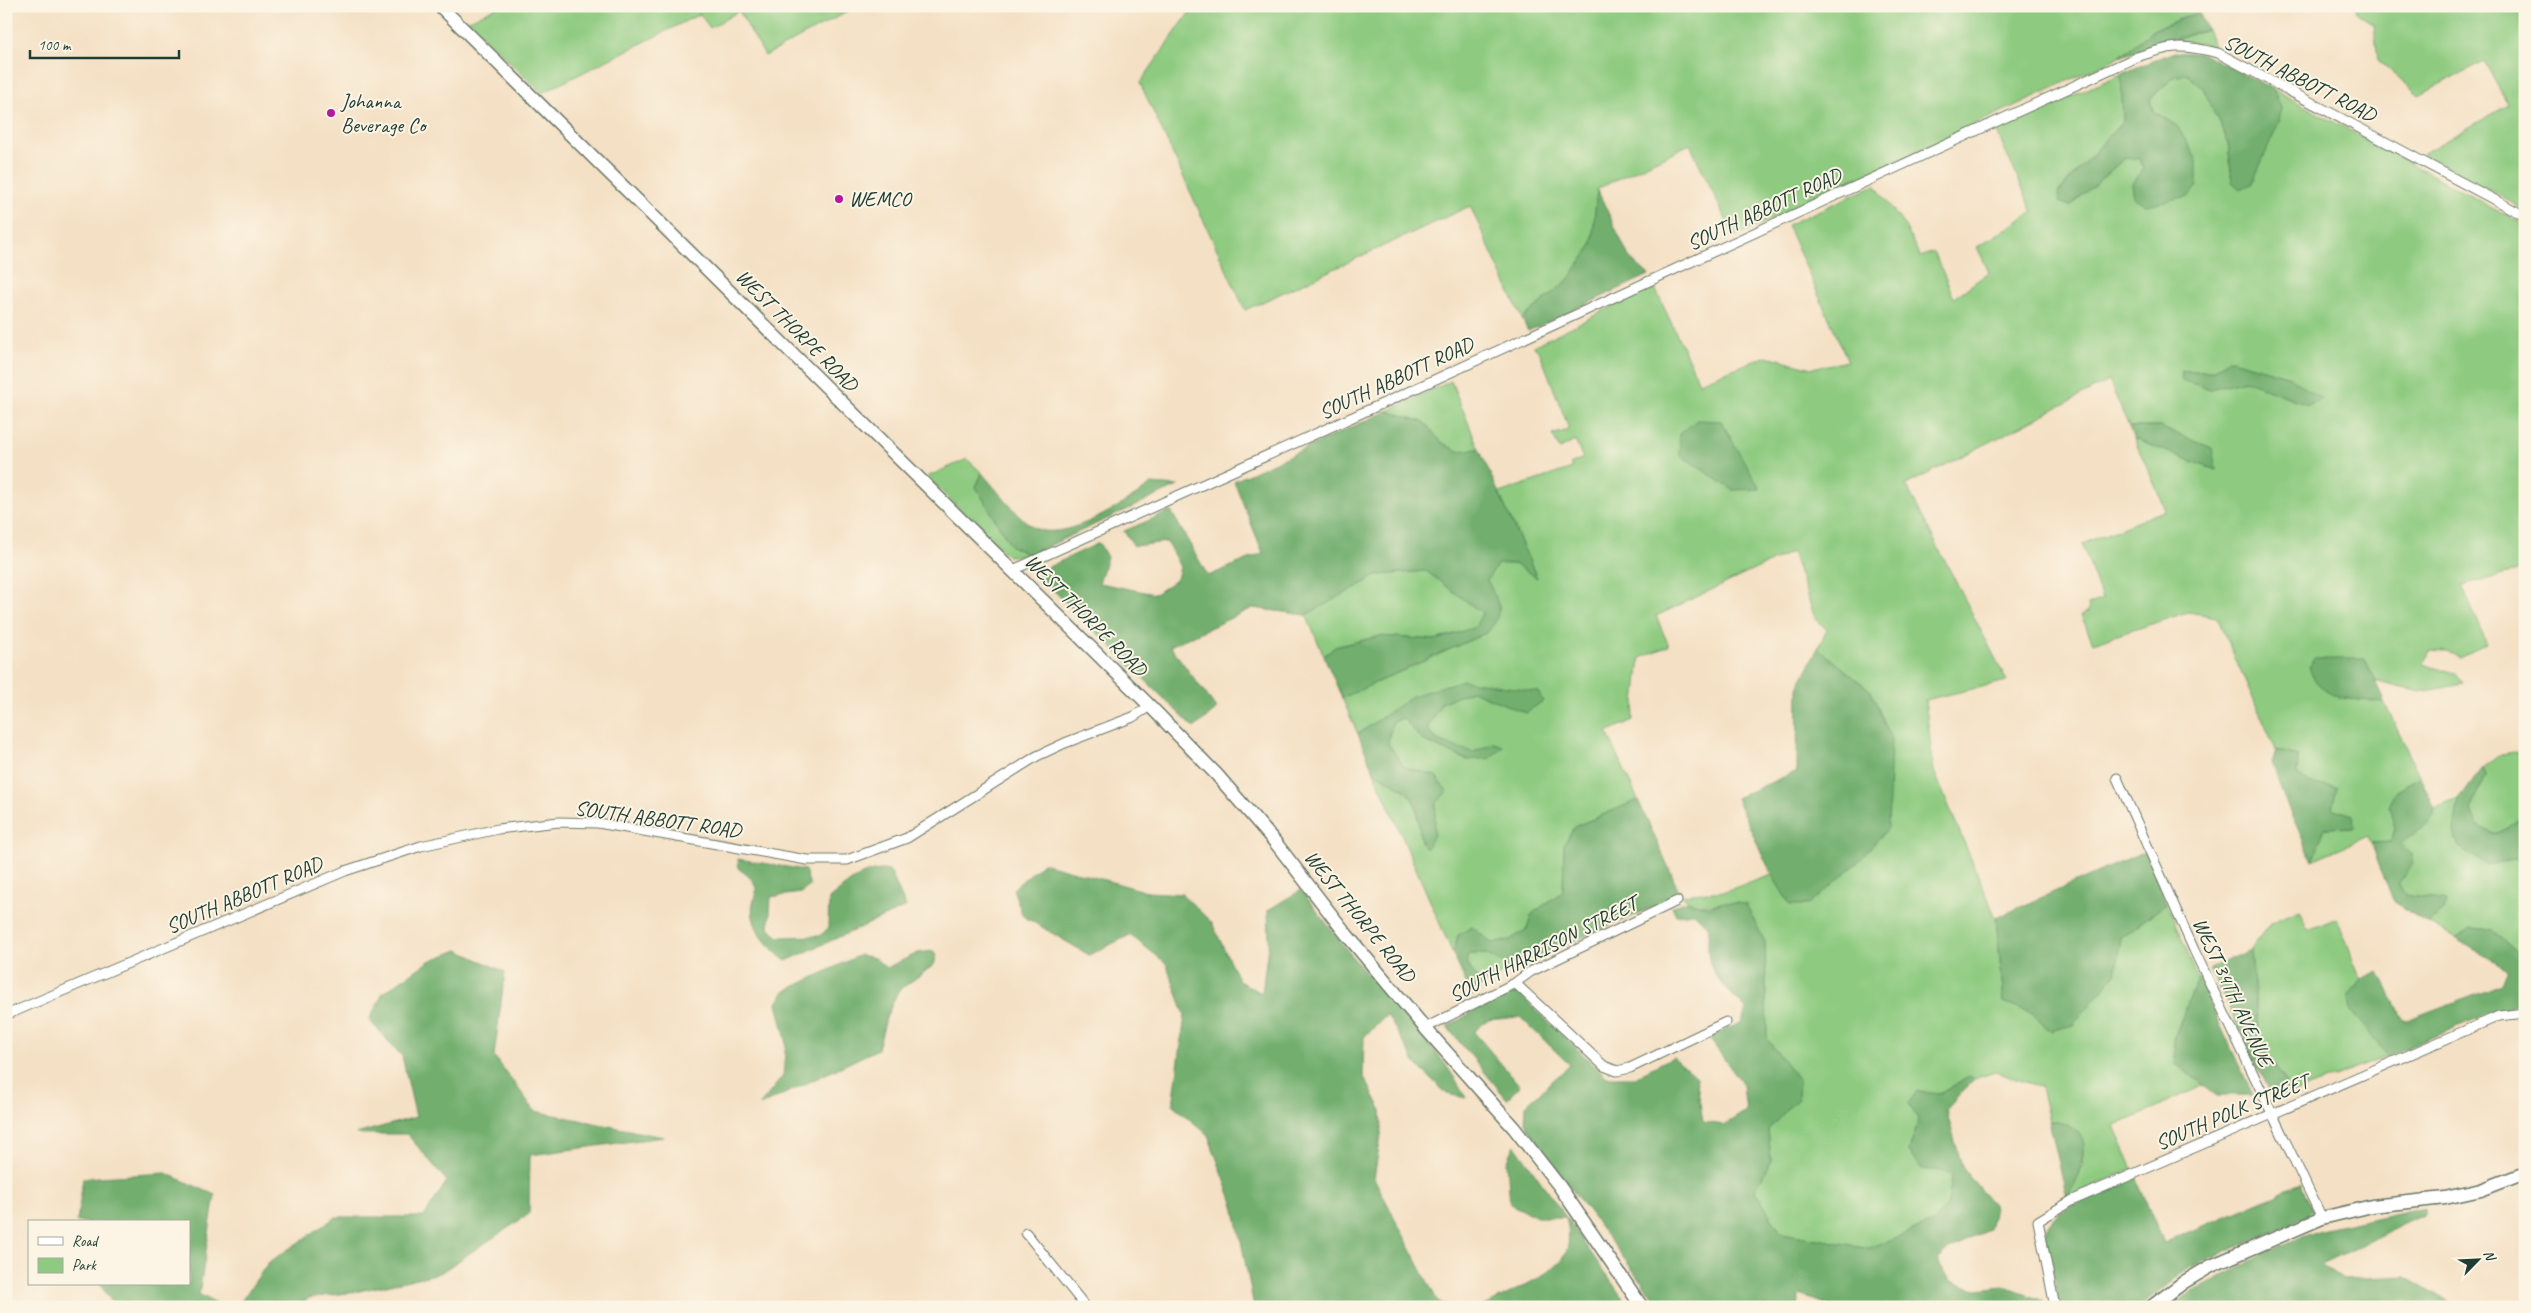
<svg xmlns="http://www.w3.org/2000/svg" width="2531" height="1313" viewBox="0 0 2531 1313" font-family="Caveat,sans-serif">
<rect width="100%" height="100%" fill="#fcf5e5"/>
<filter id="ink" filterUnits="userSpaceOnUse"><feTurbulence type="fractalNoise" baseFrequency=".02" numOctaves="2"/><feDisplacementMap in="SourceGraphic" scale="10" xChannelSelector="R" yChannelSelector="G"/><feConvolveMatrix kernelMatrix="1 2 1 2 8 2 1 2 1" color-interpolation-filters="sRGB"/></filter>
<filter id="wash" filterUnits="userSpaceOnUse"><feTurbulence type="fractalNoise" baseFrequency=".0096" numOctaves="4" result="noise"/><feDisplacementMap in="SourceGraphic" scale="20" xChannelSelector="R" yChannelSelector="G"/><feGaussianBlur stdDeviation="1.12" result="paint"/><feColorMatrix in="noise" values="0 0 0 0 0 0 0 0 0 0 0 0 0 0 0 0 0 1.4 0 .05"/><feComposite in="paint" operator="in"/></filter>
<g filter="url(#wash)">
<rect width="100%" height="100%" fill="#f4e0c4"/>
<path fill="#8ecb80" stroke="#56845a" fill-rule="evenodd" d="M500,6H858L765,56L739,11L710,28L700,14L542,93L467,21Z
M1194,6H2212L2155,29L2119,57L1734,237L1690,144L1597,189L1592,245L1568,280L1522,319L1470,206L1245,310L1140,83Z
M2357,6H2525V210L2422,154L2508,105L2484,61L2419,95L2378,60L2374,25L2356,12Z
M2207,29L2214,46L2176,40Z
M2121,74L2123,121L2058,192L2070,206L2126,157L2140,159L2144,169L2132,184L2134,198L2177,126L2153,111L2150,99L2174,77L2187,74L2203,88L2228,142L2232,182L2281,108L2273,89L2525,225V569L2462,586L2487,644L2460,657L2447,652L2430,651L2424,663L2456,674L2463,684L2420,692L2374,681L2365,660L2339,698L2384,702L2420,777L2397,790L2395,829L2390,842L2371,843L2368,836L2312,860L2325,828L2354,827L2332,808L2336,788L2311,784L2297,775L2298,756L2276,750L2217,617L2188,612L2093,643L2081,615L2089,611L2088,605L2102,599L2082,544L2166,510L2134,439L2216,470L2160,427H2129L2109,381L1906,485L2007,681L1925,700L1934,771L1996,918L2004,1002L2034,1014L2050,1031L2115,974L2121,937L2167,903L2198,978L2173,1040L2176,1064L2204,1085L2114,1127L2133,1169L2067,1197L2084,1164L2069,1125L2049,1121L2041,1087L1995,1072L1974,1079L1970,1076L1941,1093L1917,1091L1919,1119L1909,1151L1922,1169L1942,1171L1953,1175L1948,1204L1934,1222L1870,1248L1781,1233L1755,1191L1771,1160L1768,1130L1797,1098L1799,1080L1767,1039L1765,942L1724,902C1708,907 1694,907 1681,895L1725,891L1772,875L1790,905L1871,691L1818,648L1827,630L1815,618L1792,552L1656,616L1669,646L1640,658L1633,720L1607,732L1638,800L1574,827L1564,845L1563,891L1532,914L1527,929L1510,940L1492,943L1458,935L1453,954L1374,772C1417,797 1416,794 1421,843L1434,835L1436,776L1404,767L1388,743L1392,723L1403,718L1422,740L1467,760L1494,743L1474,753L1439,742L1427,728L1442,702L1472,691L1526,713L1463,680L1412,697L1358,734L1342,698L1488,632L1500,608L1487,580L1498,563L1515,564L1537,578L1499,493L1572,468L1570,464L1583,458L1575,441L1560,449L1552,435L1568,430V426L1540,353L1533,346L1654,286L1699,382L1767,356L1812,368L1848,361L1787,225L1875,185L1906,228L1920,257L1933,252L1936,256L1954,298L1989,272L1977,247L2033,212L1996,130ZM2229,359L2290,377L2308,405L2245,380L2210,389L2182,371H2213Z
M1451,381L1479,449L1457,451L1441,442L1424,422L1387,411Z
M967,459L982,473L976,487L1011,546L1029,555L1008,556L927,477Z
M1426,571L1483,613L1476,627L1436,640L1380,636L1335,647L1324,656L1306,615L1378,575Z
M2515,752L2525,755V813L2507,829L2494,834L2477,825L2471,810L2485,775L2482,768L2501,754Z
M2459,799L2454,832L2519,859L2525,854V960L2493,930L2471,928L2456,939L2428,923L2443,911L2446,901L2404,894L2398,884L2412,864L2411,854L2400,845L2430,821L2435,808Z
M2299,910L2308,930L2337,918L2361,980L2349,996L2351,1011L2388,1056L2293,1093L2259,1041L2251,950L2269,924Z
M1468,954H1486L1511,968L1481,986L1466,962Z"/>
<path fill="#72af6e" stroke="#487651" d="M2199,13L2207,29L2119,57L2155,29Z
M2174,52L2204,54L2273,89L2281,108L2279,122L2252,184L2240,189L2232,182L2228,142L2203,88L2187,74L2174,77L2150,99L2153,111L2177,126L2197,160V186L2189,196L2146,205L2134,198L2132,184L2144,169L2140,159L2126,157L2070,206L2059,202L2058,193L2123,121L2121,74Z
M1597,189L1629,257L1649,275L1528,331L1522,319L1568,280L1592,245Z
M2229,359L2290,377L2321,399L2308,405L2245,380L2210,389L2181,380L2182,371H2213Z
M1387,411L1424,422L1441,442L1457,451L1479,449L1537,578L1515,564H1498L1487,580C1498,603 1506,610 1488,632L1342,698L1324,656L1335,647L1380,636L1436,640L1475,627L1482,613L1426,571L1378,575L1306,615L1253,608L1170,646L1217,709L1194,728L1036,573L1099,543L1107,557L1099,583L1155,594L1177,579L1180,567L1167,542L1134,546L1124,531L1171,511L1208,576L1263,553L1234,481Z
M1697,420L1721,421L1760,489L1733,490L1680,455L1679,434Z
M2129,427H2160L2212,448L2216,470L2134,439Z
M982,473C994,487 1019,518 1033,527C1061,545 1129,502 1151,484L1178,486L1029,555L1011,546L976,487Z
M1818,648L1871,691L1891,739L1888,828L1856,864L1808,905H1790L1772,875L1736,798L1797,771L1798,688Z
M2314,659H2365L2384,702C2356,700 2317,700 2309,666Z
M1463,680L1538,692L1543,701L1526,713L1472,691L1442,702L1427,729L1439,742L1473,752L1494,743L1503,746L1491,758L1468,760L1422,740L1403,718L1392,723L1388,743L1404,767L1436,776L1447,791L1436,804L1434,835L1426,849L1421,843L1417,806L1407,791L1374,772L1358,734L1412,696Z
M2276,750L2298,756L2297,775L2311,784L2337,788L2332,808L2353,815L2354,827L2325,828L2312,860L2283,796L2272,763Z
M2482,768L2485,775L2471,810L2477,825L2494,834L2507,829L2525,813V854L2519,859L2486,865L2458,846L2454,832L2459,799Z
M2420,777L2435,808L2430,821L2401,845L2411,855L2413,864L2398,884L2405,894L2446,901L2443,911L2428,923L2393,901L2371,843L2391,842L2395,829L2389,806L2397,790Z
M1638,800L1681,895L1511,968L1486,954H1468L1466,962L1481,986L1472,996L1453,954L1458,935L1472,927L1492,943L1510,940L1527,929L1532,914L1563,891L1564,845L1574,827Z
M2145,851L2167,903L2121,937L2115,974L2073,1025L2050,1031L2034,1014L2004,1002L1996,918Z
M738,859L805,870L810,886L801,893L771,897L769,927L778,937L820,936L828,928L829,899C847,884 866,866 890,871L906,907L786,961C773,952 756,934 753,917C748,894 770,890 739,869Z
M1043,863L1148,892L1182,894L1212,923L1239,981L1262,993L1269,938L1268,910L1301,890C1319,913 1336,937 1355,960C1393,1005 1439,1045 1466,1098L1447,1094L1416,1064L1387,1015L1364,1037L1363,1075L1381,1109L1382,1129L1374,1178L1438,1302L1456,1307H1254L1234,1205L1208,1135L1173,1105L1185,1015L1166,963L1130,935L1089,955L1023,916L1013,889Z
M1688,901L1709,907L1724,902L1746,904L1765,942L1767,1039L1799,1080L1798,1098L1768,1130L1771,1160L1755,1191L1781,1233L1870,1248L1934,1222L1948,1204L1952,1175L1942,1171L1922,1169L1909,1151L1919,1119L1908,1104L1917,1091L1941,1093L1971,1076L1974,1079L1946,1110L1962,1166L1994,1208L1989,1230L1949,1249L1937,1260L1950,1281L1976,1289L2005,1286L2044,1301V1307H1834L1800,1295L1798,1307H1661L1553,1165L1525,1123L1526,1105L1570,1065L1520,1017L1487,1020L1474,1032L1520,1086L1507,1099L1447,1027L1500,996L1518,993L1607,1077H1634L1673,1057L1696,1077L1703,1122L1724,1125L1746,1111L1743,1085L1709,1038L1742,1022L1746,1009C1716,977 1704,974 1709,927L1694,913L1676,915L1672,906Z
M2471,928L2493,930L2525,960V1003L2499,1009L2388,1056L2351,1011L2349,996L2361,980L2379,972L2404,1021L2502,984L2508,969L2456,939Z
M458,950L505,972L494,1056L535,1111L663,1137L530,1155L529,1214L440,1273L355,1292L308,1298L301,1307H237L268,1263L336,1217H424L447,1181L407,1134H356L416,1117L402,1056L369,1020L383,993L429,961Z
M2251,950L2259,1041L2293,1093L2272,1098L2210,968Z
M933,951L937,955L934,965L898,991L886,1018L878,1049L759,1106L783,1076L786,1040L777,1003L785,991L860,955L875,958L886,968L918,953Z
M2198,978L2253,1095H2217L2176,1064L2173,1040Z
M2049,1121C2055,1122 2063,1122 2068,1125C2099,1140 2078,1177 2067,1197Z
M1515,1145L1629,1307H1481C1499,1299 1552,1274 1563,1259C1571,1246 1569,1231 1566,1217H1537L1510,1204L1507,1162Z
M166,1173L215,1195L199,1294L223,1307H115L100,1284H189V1222H77L83,1178Z
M2135,1176L2164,1243L2301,1184L2312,1210L2307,1217L2187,1269L2140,1307H2060L2046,1238L2047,1226L2058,1213Z
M2425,1207V1214L2322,1264L2343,1279L2406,1276L2458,1307H2166L2266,1252L2317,1231Z"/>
</g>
<g filter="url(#ink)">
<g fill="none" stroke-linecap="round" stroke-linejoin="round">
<defs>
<path id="street" d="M1013,570L1386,402L2137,57C2172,45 2181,44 2218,53L2525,216
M2117,778L2194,950L2322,1218
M1515,983L1604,1066L1617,1071L1630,1068L1726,1022
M6,1015L345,871L421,846L498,829L559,822L598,823L807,860H847L907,838L1037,756L1065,743L1133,717L1150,706
M1425,1028L1515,983L1530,972L1677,901
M1026,1233L1086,1307
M2055,1307L2038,1221L2071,1201L2499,1016L2525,1013"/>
<path id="secondary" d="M440,6L1150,706L1217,775L1275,842L1347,935L1425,1028L1514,1128L1560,1187L1642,1307
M2151,1307L2184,1282L2211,1266L2322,1218L2372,1206L2445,1198L2481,1190L2525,1173"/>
</defs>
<use href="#street" stroke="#6a7666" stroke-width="11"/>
<use href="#secondary" stroke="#6a7666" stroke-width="15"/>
<use href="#street" stroke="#fff" stroke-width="9"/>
<use href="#secondary" stroke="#fff" stroke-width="12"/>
</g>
</g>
<g fill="#b5179e" stroke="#fcf5e5" stroke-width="2">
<circle cx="331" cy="113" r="5"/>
<circle cx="839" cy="199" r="5"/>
</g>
<g text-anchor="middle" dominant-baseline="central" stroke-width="4" stroke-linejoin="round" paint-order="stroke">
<g font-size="21" fill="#1f3d34" stroke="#fcf5e5">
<text transform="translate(2300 78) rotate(27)">SOUTH ABBOTT ROAD</text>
<text transform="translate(1764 209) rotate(-25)">SOUTH ABBOTT ROAD</text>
<text transform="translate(797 330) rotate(45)">WEST THORPE ROAD</text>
<text transform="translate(1396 378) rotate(-25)">SOUTH ABBOTT ROAD</text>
<text transform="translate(1086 615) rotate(45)">WEST THORPE ROAD</text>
<text transform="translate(658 819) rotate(8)">SOUTH ABBOTT ROAD</text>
<text transform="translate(244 895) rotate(-23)">SOUTH ABBOTT ROAD</text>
<text transform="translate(1360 916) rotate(51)">WEST THORPE ROAD</text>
<text transform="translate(1543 949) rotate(-27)">SOUTH HARRISON STREET</text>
<text transform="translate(2233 992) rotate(65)">WEST 34TH AVENUE</text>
<text transform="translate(2232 1112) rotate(-23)">SOUTH POLK STREET</text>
</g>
<g font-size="21" fill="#1f3d34" stroke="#fcf5e5" text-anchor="start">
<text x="341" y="101">Johanna<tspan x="341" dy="24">Beverage Co</tspan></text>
<text x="849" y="199">WEMCO</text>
</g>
</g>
<rect width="2531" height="1313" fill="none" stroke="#fcf5e5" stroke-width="25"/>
<rect x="28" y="1220" width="162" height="65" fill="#fcf5e5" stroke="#a4ab9e"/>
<rect x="38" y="1237" width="25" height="8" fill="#ffffff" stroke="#a4ab9e"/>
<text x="72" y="1246" font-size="15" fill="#1f3d34">Road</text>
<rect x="38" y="1258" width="25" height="15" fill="#8ecb80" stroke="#a4ab9e"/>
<text x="72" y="1270" font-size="15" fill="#1f3d34">Park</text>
<g transform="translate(2478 1260) rotate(66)" stroke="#fcf5e5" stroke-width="4" paint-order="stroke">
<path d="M0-4L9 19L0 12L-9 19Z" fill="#1f3d34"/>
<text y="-8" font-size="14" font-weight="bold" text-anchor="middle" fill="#1f3d34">N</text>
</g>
<path d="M30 50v8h149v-8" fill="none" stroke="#1f3d34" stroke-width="2.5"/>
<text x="38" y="50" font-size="15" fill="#1f3d34" stroke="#fcf5e5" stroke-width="4" paint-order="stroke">100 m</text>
</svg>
